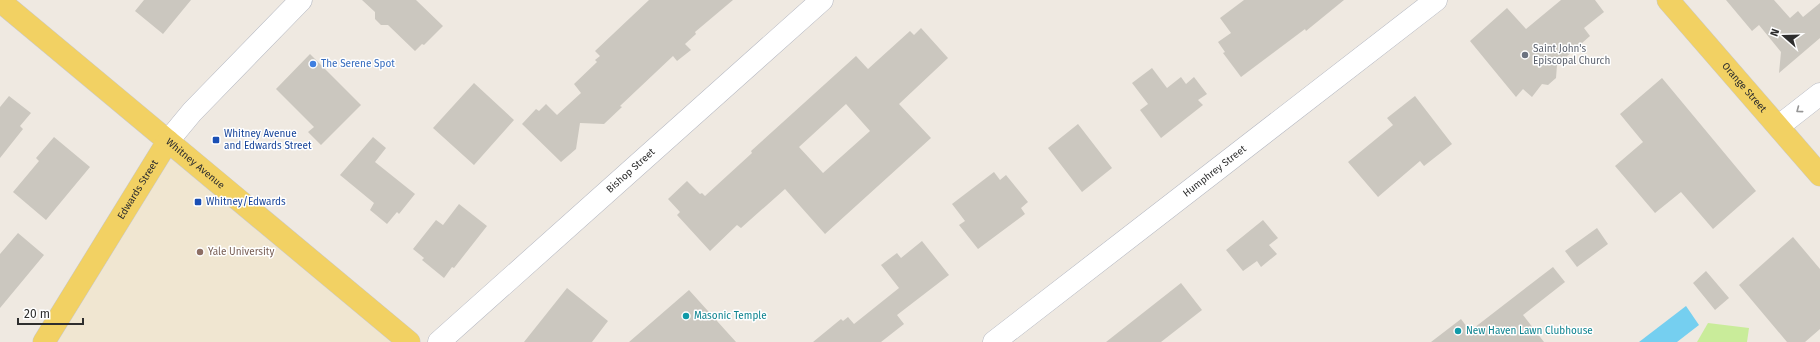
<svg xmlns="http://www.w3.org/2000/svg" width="1820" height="342" viewBox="0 0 1820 342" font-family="'Fira Sans',sans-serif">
<rect width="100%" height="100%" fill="#efe9e1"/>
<path fill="#f0e6d1" d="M168,141L408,342H44Z"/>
<path fill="#c9ec9a" d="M1708,323L1749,328L1747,342H1697Z"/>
<path fill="#75cff0" d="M1686,306L1699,325L1677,342H1639Z"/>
<path fill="#cbc7bf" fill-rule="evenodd" d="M144,0H191L163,34L135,11Z
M362,0H416L443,26L424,45L422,44L415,51L388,25H381L375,19V12Z
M649,0H733L695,32L696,34L685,44L691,50L677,61L673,56L620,106L622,107L604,124L580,123L576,149L561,162L522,124L536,109L539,111L546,104L557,115L581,93L574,84L597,62L595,60L600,56L595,51Z
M1244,0H1344L1306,31L1305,29L1241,77L1223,53L1225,52L1218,42L1231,33L1220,18Z
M1561,0H1595L1604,12L1584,28L1590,36L1557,65L1556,78L1548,85L1542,84L1532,97L1523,89L1516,97L1470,41L1507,8L1526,29Z
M1726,0H1774L1790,18L1798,11L1803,17L1820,3V38L1779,73L1781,52L1759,25L1752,31Z
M921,28L948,58L899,104L931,138L825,234L785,189L741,228L737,225L710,251L677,215L680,212L668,199L687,181L700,194L702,193L705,196L752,153L751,151L856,56L868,69L910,31L914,35ZM846,104L870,131L823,173L799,147Z
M310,54L361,105L321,145L308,132L314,127L276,89Z
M1152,68L1167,88L1181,77L1186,84L1194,77L1207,94L1198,100L1203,105L1161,138L1140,110L1148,104L1132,83Z
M1662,78L1756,191L1713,229L1681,192L1655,213L1615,166L1643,142L1620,114Z
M474,83L514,120L474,165L433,128Z
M9,96L31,113L20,126L23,129L0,158V107Z
M1415,96L1452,144L1424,166L1420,161L1378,197L1348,162L1393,125L1387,118Z
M1078,124L1112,168L1082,192L1048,148Z
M54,137L90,167L46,220L13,192L39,161L36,158Z
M373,137L386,148L375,162L415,194L399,214L397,212L387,224L370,210L374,203L340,175Z
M994,172L1000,180L1006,175L1028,202L1021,208L1025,214L978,249L959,225L965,221L952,204Z
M459,204L487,226L454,268L452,267L444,278L422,260L424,258L413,249L436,220L443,225Z
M1263,220L1278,238L1269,245L1277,254L1261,267L1257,261L1243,271L1226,250Z
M1597,228L1608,244L1577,267L1565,251Z
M18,233L44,255L0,308V254Z
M1793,237L1820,269V329L1805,342H1787L1739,285Z
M922,241L949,275L897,315L904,324L881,342H813L841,319L843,321L848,317L854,324L899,288L881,265L897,253L901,258Z
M1553,267L1565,282L1523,315L1544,342H1431L1461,319L1470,331Z
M1706,271L1729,298L1715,310L1693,283Z
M1181,283L1202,310L1161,342H1106Z
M567,288L608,321L592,342H524Z
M689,290L736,342H629Z"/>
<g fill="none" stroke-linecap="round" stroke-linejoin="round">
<defs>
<g id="minor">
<path d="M1779,126L1820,94"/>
<path d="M168,141L192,112L301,0"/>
<path id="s1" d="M439,342L822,0"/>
<path id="s2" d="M994,342L1436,0"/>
</g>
<g id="major">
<path id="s3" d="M1668,0L1820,175"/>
<path id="s4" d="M0,1L409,342"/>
<path id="s5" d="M44,342L168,141"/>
</g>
</defs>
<use href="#minor" stroke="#b4b7c1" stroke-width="23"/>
<use href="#major" stroke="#c9c9c9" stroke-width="23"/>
<use href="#minor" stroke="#fff" stroke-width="22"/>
<use href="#major" stroke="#f2d163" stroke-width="22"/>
</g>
<defs><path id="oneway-chevron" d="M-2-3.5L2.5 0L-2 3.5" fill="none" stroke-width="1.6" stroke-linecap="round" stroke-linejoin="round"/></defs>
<use stroke="#969696" href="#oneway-chevron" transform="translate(1799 110) rotate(143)"/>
<circle fill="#6b7280" stroke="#fff" stroke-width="1.5" cx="1525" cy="55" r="4"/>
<circle fill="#3f7fe0" stroke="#fff" stroke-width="1.5" cx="313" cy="64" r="4"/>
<g fill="#1a4fb4" stroke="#fff" stroke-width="1.5">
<rect x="212" y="136" width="8" height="8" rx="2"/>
<rect x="194" y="198" width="8" height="8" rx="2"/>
</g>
<circle fill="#8d6e63" stroke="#fff" stroke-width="1.5" cx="200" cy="252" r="4"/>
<g fill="#0f9aa8" stroke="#fff" stroke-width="1.5">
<circle cx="686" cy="316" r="4"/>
<circle cx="1458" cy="331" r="4"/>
</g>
<g text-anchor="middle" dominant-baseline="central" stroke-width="3" stroke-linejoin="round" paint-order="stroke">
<g font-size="10" fill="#5b616d" stroke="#fff" text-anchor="start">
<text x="1533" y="49">Saint John's<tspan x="1533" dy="12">Episcopal Church</tspan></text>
</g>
<g font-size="10" fill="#366cbe" stroke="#fff" text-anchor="start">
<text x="321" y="64">The Serene Spot</text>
</g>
<g font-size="10" fill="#2e2e2e" stroke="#fff">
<text stroke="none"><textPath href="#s3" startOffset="116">Orange Street</textPath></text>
<text stroke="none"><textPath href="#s4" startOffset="254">Whitney Avenue</textPath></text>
<text stroke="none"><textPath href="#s1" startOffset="257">Bishop Street</textPath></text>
<text stroke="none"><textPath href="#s2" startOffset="279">Humphrey Street</textPath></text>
<text stroke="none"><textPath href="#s5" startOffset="179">Edwards Street</textPath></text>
</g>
<g font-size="10" fill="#164399" stroke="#fff" text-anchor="start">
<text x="224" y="134">Whitney Avenue<tspan x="224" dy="12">and Edwards Street</tspan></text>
<text x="206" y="202">Whitney/Edwards</text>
</g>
<g font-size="10" fill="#785e54" stroke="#fff" text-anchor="start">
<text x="208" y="252">Yale University</text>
</g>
<g font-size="10" fill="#0d838f" stroke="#fff" text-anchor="start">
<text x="694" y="316">Masonic Temple</text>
<text x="1466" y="331">New Haven Lawn Clubhouse</text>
</g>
</g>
<g transform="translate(1784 36) rotate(290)" stroke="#ffffff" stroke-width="3" paint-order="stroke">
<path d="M0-3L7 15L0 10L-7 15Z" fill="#2e2e2e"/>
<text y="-6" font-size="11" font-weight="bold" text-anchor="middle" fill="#2e2e2e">N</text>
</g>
<path d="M18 318v6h65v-6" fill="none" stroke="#2e2e2e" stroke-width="2"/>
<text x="24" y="318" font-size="12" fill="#2e2e2e" stroke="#ffffff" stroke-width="3" paint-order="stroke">20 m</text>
</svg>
